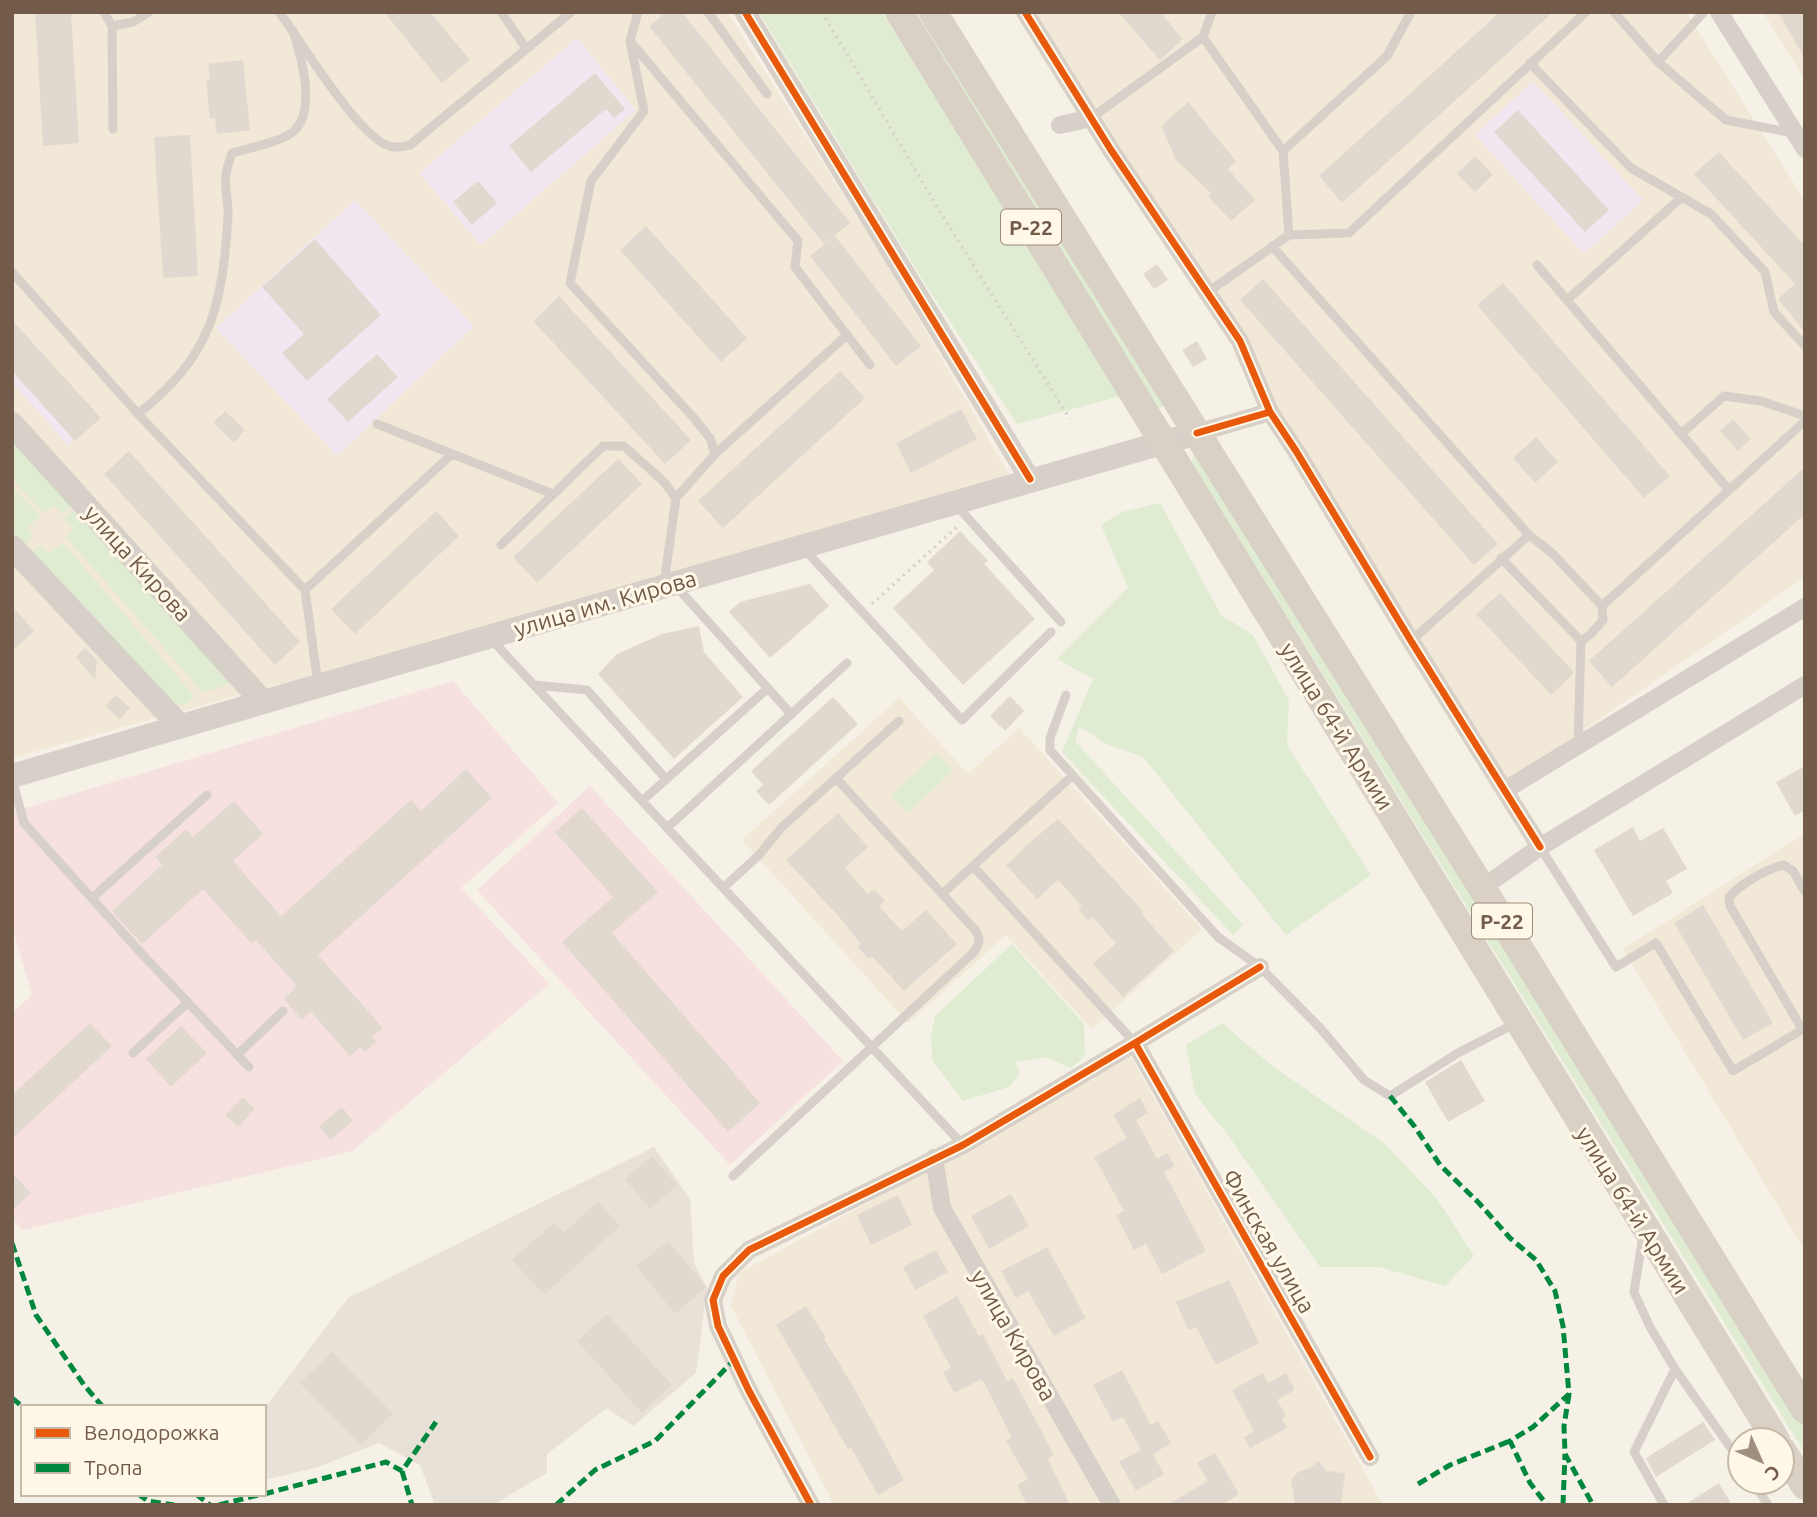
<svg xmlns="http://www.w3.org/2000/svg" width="1817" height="1517" viewBox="0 0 1817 1517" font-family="Ubuntu,sans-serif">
<rect width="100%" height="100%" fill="#f5f1e7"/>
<path fill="#f1e8d7" d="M12,12H727L883,258L1013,481L12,758Z
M1033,12H1686L1805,201V577L1509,782L1276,410L1095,110Z
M1763,12H1805V80Z
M899,698L968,774L1019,728L1202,929L1092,1029L1006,935L908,1023L742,840Z
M1805,833V1251L1623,949Z
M1126,1048L1383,1505H834L731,1306L739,1273L979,1142Z"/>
<path fill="#e8e1d8" d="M654,1147L690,1199L694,1263L707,1288L696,1373L633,1426L607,1408L547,1454V1473L493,1505H435L420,1465L379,1443L315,1468L268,1479L264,1473V1409L348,1298Z"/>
<path fill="#f2e7f0" d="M577,38L636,110L481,245L419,173Z
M1533,81L1643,200L1584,254L1475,135Z
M355,200L474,326L337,456L216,328Z
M12,335L92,423L68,445L12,383Z"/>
<path fill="#f7e1de" d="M453,681L558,803L461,888L549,984L352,1151L23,1230L12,1219V1013L32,995L12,926V812Z
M590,786L843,1061L730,1165L477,890Z"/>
<path fill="#dfecd2" d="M759,12H882L1121,396L1017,424L920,276Z
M909,12H924L1166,405L1158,409Z
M12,434L75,502L63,514L54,506L44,513L12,479Z
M1193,454L1202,456L1805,1429V1453L1192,463Z
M12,487L40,515L28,528L33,538L25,544L12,530Z
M1160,503L1221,615L1253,635L1289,700L1287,745L1371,875L1286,935L1143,757L1106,744L1079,726L1075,741L1243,925L1233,935L1062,752L1093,679L1057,659L1128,588L1101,525L1122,512Z
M78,505L229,682L223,686L204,693L66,537L74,529L64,518Z
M63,543L195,697L183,706L171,701L32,554L39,546L50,553Z
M937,753L953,771L907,813L891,795Z
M1012,944L1084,1024L1085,1056L1071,1068L1046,1057L1015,1062L1020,1072L1009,1087L963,1101L932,1060L931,1036L935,1016Z
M1222,1023L1271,1065L1385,1144L1437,1199L1474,1256L1445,1286L1379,1267H1320L1230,1138L1195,1094L1186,1045Z"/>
<path fill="#e1d9cf" d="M35,12H71L79,143L43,146Z
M384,12H430L470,60L442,83Z
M666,12H682L850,223L824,244L649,26Z
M1118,12H1160L1183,39L1160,60Z
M1500,12H1553L1342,203L1319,176Z
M1778,12H1801L1805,19V59Z
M243,60L250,130L217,134L215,118L210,119L206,81L210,80L208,64Z
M595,73L625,109L614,118L606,109L531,172L509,146Z
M1188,102L1236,161L1228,169L1255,200L1231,221L1208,196L1211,193L1176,160L1161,126Z
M1518,110L1609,210L1585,232L1494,132Z
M190,135L198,276L163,278L154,137Z
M1719,152L1805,246V332L1778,299L1795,284L1694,174Z
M1475,156L1493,175L1475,192L1457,174Z
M478,181L497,203L472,225L453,202Z
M646,226L747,338L721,362L620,250Z
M835,236L921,346L896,366L810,256Z
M315,239L381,315L307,381L282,353L304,334L262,287Z
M1157,264L1168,280L1154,289L1143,274Z
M1263,279L1498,544L1474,565L1240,300Z
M1503,283L1670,476L1644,498L1477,305Z
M559,296L691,440L665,464L533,321Z
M12,320L101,418L75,441L12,371Z
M1197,341L1207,359L1193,367L1182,350Z
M377,354L398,377L348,422L327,399Z
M840,371L865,398L723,528L698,501Z
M961,409L977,439L911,473L896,443Z
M225,411L245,430L234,443L213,423Z
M1733,419L1751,439L1738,451L1720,431Z
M1536,437L1558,462L1535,483L1513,458Z
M129,451L300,642L275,665L104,474Z
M618,459L642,484L537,583L513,557Z
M1805,467V514L1612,687L1589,661Z
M436,511L459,536L355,634L331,609Z
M960,531L988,561L984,564L1035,619L963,685L893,608L934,570L927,562Z
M810,584L829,606L770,658L729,612L740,602Z
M1500,593L1573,671V674L1551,695L1476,614Z
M12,606L34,631L12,651Z
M699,626L704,652L743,697L674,759L598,674L617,654L662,634Z
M85,648L97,660L95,680L76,657Z
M116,695L130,708L120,719L105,706Z
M1010,696L1024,711L1005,731L990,716Z
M833,697L858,724L769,805L756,791L763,785L751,771Z
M1805,766V810L1795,816L1776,782Z
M466,769L492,798L318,955L383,1028L372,1037L376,1042L365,1052L360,1047L350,1056L311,1012L302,1020L284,999L297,986L256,940L251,943L203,889L142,944L112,911L162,865L155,857L186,829L193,837L234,801L263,834L233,861L281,916L411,800L421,811Z
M582,808L658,892L612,933L760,1103L728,1132L562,942L613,897L555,832Z
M838,813L868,847L845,868L868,894L874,889L885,901L879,906L902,931L926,910L957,944L904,991L872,956L869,959L857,946L861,944L841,919L786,860Z
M1058,819L1144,912L1142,914L1174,951L1123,997L1093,964L1116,943L1092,917L1088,920L1078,909L1082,906L1058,880L1037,899L1006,865L1024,849L1023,848Z
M1633,827L1640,841L1663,828L1687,869L1666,881L1673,893L1633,916L1594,850Z
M1703,905L1773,1023L1743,1040L1674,923Z
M90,1023L112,1046L12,1139V1095Z
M181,1026L207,1053L171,1087L146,1059Z
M1461,1060L1485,1101L1448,1122L1425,1082Z
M243,1097L255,1109L238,1127L225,1115Z
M1140,1098L1148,1113L1136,1120L1157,1159L1167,1153L1175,1166L1164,1172L1206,1251L1162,1274L1146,1244L1134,1250L1116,1215L1124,1211L1094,1157L1127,1138L1113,1115Z
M342,1107L353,1121L330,1140L319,1126Z
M652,1156L677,1185L650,1209L625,1179Z
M12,1173L31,1193L12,1211Z
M1011,1194L1029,1226L989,1249L971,1216Z
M898,1195L912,1225L871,1245L857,1215Z
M598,1202L620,1226L544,1295L512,1260L555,1222L564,1232Z
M668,1241L706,1287L675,1314L636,1266Z
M1047,1247L1086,1318L1054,1336L1028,1291L1016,1298L1001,1271Z
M936,1250L948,1272L915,1290L903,1267Z
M1229,1280L1259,1343L1216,1365L1196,1327L1188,1330L1176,1302Z
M957,1296L979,1336L983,1334L1007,1381L1013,1378L1054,1455L1048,1459L1070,1505H1027L1017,1485L1028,1479L1006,1441L1012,1438L982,1379L954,1393L943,1372L951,1368L923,1316Z
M806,1306L826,1338L824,1339L853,1386L904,1480L878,1495L851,1448L848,1449L776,1325Z
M607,1314L672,1385L642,1413L577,1341Z
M332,1352L393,1414L361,1445L300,1383Z
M1122,1370L1151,1425L1158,1421L1171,1443L1153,1454L1164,1474L1136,1491L1119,1462L1141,1450L1123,1417L1113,1422L1093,1385Z
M1263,1373L1268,1383L1286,1373L1295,1390L1277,1400L1286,1416L1282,1419L1287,1428L1250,1448L1244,1437L1254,1431L1232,1390Z
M1703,1422L1715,1440L1656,1477L1646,1458Z
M1215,1453L1239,1494L1222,1505H1167L1208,1481L1197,1463Z
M1318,1461L1327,1471L1345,1473L1341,1505H1295L1291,1480L1298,1472L1310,1468Z
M1719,1483L1732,1505H1684Z"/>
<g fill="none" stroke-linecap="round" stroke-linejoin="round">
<path stroke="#d7d0c9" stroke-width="3.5" stroke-dasharray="2 5" stroke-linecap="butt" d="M822,12L940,212L1070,419
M872,604L959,525"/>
<path stroke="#d7d0c9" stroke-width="9" d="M104,12L112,26L113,129
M279,12C302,42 357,136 389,146C396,149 404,146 410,145L571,12
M501,12L526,48
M638,12L630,41L798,241L795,267L870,365
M708,12L767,94
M1614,12L1658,62L1726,120L1793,133
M112,26L133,22L149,12
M1203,37L1212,12
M630,41L644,111L591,181L570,283L693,417L710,438L715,454
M1658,62L1704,12
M1530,63L1631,168L1711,214L1765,272L1774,312L1805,346
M1091,118L1203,37L1283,151L1289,235L1208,292
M1283,151L1387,56L1411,12
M1289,235L1349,233L1586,12
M1272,246L1529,535
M1537,265L1729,490
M12,272L138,414L305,590L318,684
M1567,300L1682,197
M138,414C212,355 222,307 228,217C229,203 224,188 226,174C227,167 230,160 232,153C248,148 277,143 290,134C318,116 302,58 293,31
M377,424L553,494
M1681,434L1724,396L1761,401L1805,416
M957,506L1061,622
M501,545L603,446H624L664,482L676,498
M805,550L962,720L1051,632
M1501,558L1581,641L1590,635L1603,620L1602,606
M664,584L676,498L715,454L847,335
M675,585L791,714
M305,590L452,454
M491,639L963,1145
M1411,641L1529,535L1552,553L1602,606L1805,421
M534,685L587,690L666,779
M1066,695L1050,738V750L1218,937L1260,967L1321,1029L1364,1080L1390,1096L1458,1053L1516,1023
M1578,745L1581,641
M12,779L24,823L142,954L249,1067
M642,801L768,688
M667,828L847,663
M1540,847L1616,967L1656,943L1733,1071L1805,1028
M973,866L1135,1043
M723,888L758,856L782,827L899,721
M942,894L1072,776
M92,898L207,795
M1802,1029L1730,906L1729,897C1742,883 1766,869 1784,865L1793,871L1805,892
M133,1053L188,1002
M237,1055L283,1011
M733,1176L974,952C979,944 981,940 976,931L836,778
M1643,1236L1634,1292L1650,1327L1675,1369L1634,1452L1664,1505
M1675,1369L1740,1461
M1753,1482L1768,1505"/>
<path stroke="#d7d0c9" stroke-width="18" d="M1025,12L1111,150L1240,341L1270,412L1197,433
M1719,12L1805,149
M1060,125L1091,118
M1270,412L1296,451L1411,641L1540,847
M1505,790L1805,607
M1482,888L1540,847L1805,685
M1135,1043L1370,1457
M934,1158L942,1208L1112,1505
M811,1505L749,1391L718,1326L713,1300L723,1276L749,1250L963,1145L1135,1043L1260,967"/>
<path stroke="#d7d0c9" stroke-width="21" d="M745,12L1030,479"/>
<path stroke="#d7d0c9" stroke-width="24" d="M12,424L263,702
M12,547L180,726
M12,776L318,686L1197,433"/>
<path stroke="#d9d0c6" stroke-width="28" d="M899,12L1776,1440
M933,12L1482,888L1805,1410
M1782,1450L1805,1486"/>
<path stroke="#00873e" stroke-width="5" stroke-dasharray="10 5" stroke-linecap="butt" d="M1390,1096L1415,1127L1440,1165L1478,1202L1510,1238L1536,1260L1555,1291L1563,1326L1569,1394L1533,1427L1510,1441L1530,1483L1547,1505
M12,1243L36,1315L84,1385L103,1407
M1569,1394L1564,1426L1565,1454L1593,1505
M12,1398L23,1407
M402,1471L412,1505
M1418,1484L1450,1465L1510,1441
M138,1494L148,1501L174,1505
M196,1494L210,1505
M264,1494L386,1462L402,1471L436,1422
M219,1505L262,1494
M556,1505L595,1470L655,1441L735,1359
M1563,1505L1565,1454"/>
<defs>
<path id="cycleway" d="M745,12L1030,479
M1025,12L1111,150L1240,341L1270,412L1197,433
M1270,412L1296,451L1411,641L1540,847
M1135,1043L1370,1457
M811,1505L749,1391L718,1326L713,1300L723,1276L749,1250L963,1145L1135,1043L1260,967"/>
</defs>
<use href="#cycleway" stroke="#fff7e7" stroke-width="11"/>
<use href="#cycleway" stroke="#e8590c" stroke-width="7"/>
</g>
<g text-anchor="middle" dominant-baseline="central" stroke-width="6" stroke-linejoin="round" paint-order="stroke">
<g fill="#fff7e7" stroke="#9c8a78" stroke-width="2">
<rect x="1001" y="209.5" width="60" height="35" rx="5"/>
<rect x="1472" y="903.5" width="60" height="35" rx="5"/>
</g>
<g font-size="21" font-weight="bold" fill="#725b49">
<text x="1031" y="227">Р-22</text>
<text x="1502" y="921">Р-22</text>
</g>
<g font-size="23" fill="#725b49" stroke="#fff7e7">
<text transform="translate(138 563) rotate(48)">улица Кирова</text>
<text transform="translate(605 603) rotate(-16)">улица им. Кирова</text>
<text transform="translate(1337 726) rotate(58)">улица 64-й Армии</text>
<text transform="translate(1633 1210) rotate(58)">улица 64-й Армии</text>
<text transform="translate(1269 1241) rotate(60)">Финская улица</text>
<text transform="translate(1014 1335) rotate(60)">улица Кирова</text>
</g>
</g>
<rect width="1817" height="1517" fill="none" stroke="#725b49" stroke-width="28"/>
<rect x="21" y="1405" width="245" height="91" fill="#fff7e7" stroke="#c7b9a8" stroke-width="2"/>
<rect x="35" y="1428" width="35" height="10" fill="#e8590c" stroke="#c7b9a8" stroke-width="2"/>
<text x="84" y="1440" font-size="21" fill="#725b49">Велодорожка</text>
<rect x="35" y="1463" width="35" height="10" fill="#00873e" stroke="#c7b9a8" stroke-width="2"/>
<text x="84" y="1475" font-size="21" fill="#725b49">Тропа</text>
<g transform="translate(1761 1461) rotate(135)"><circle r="33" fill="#fff7e7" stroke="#c7b9a8" stroke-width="2"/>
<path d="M0-5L12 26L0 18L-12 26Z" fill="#a09080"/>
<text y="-10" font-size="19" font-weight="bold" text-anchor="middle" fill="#725b49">С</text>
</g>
</svg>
